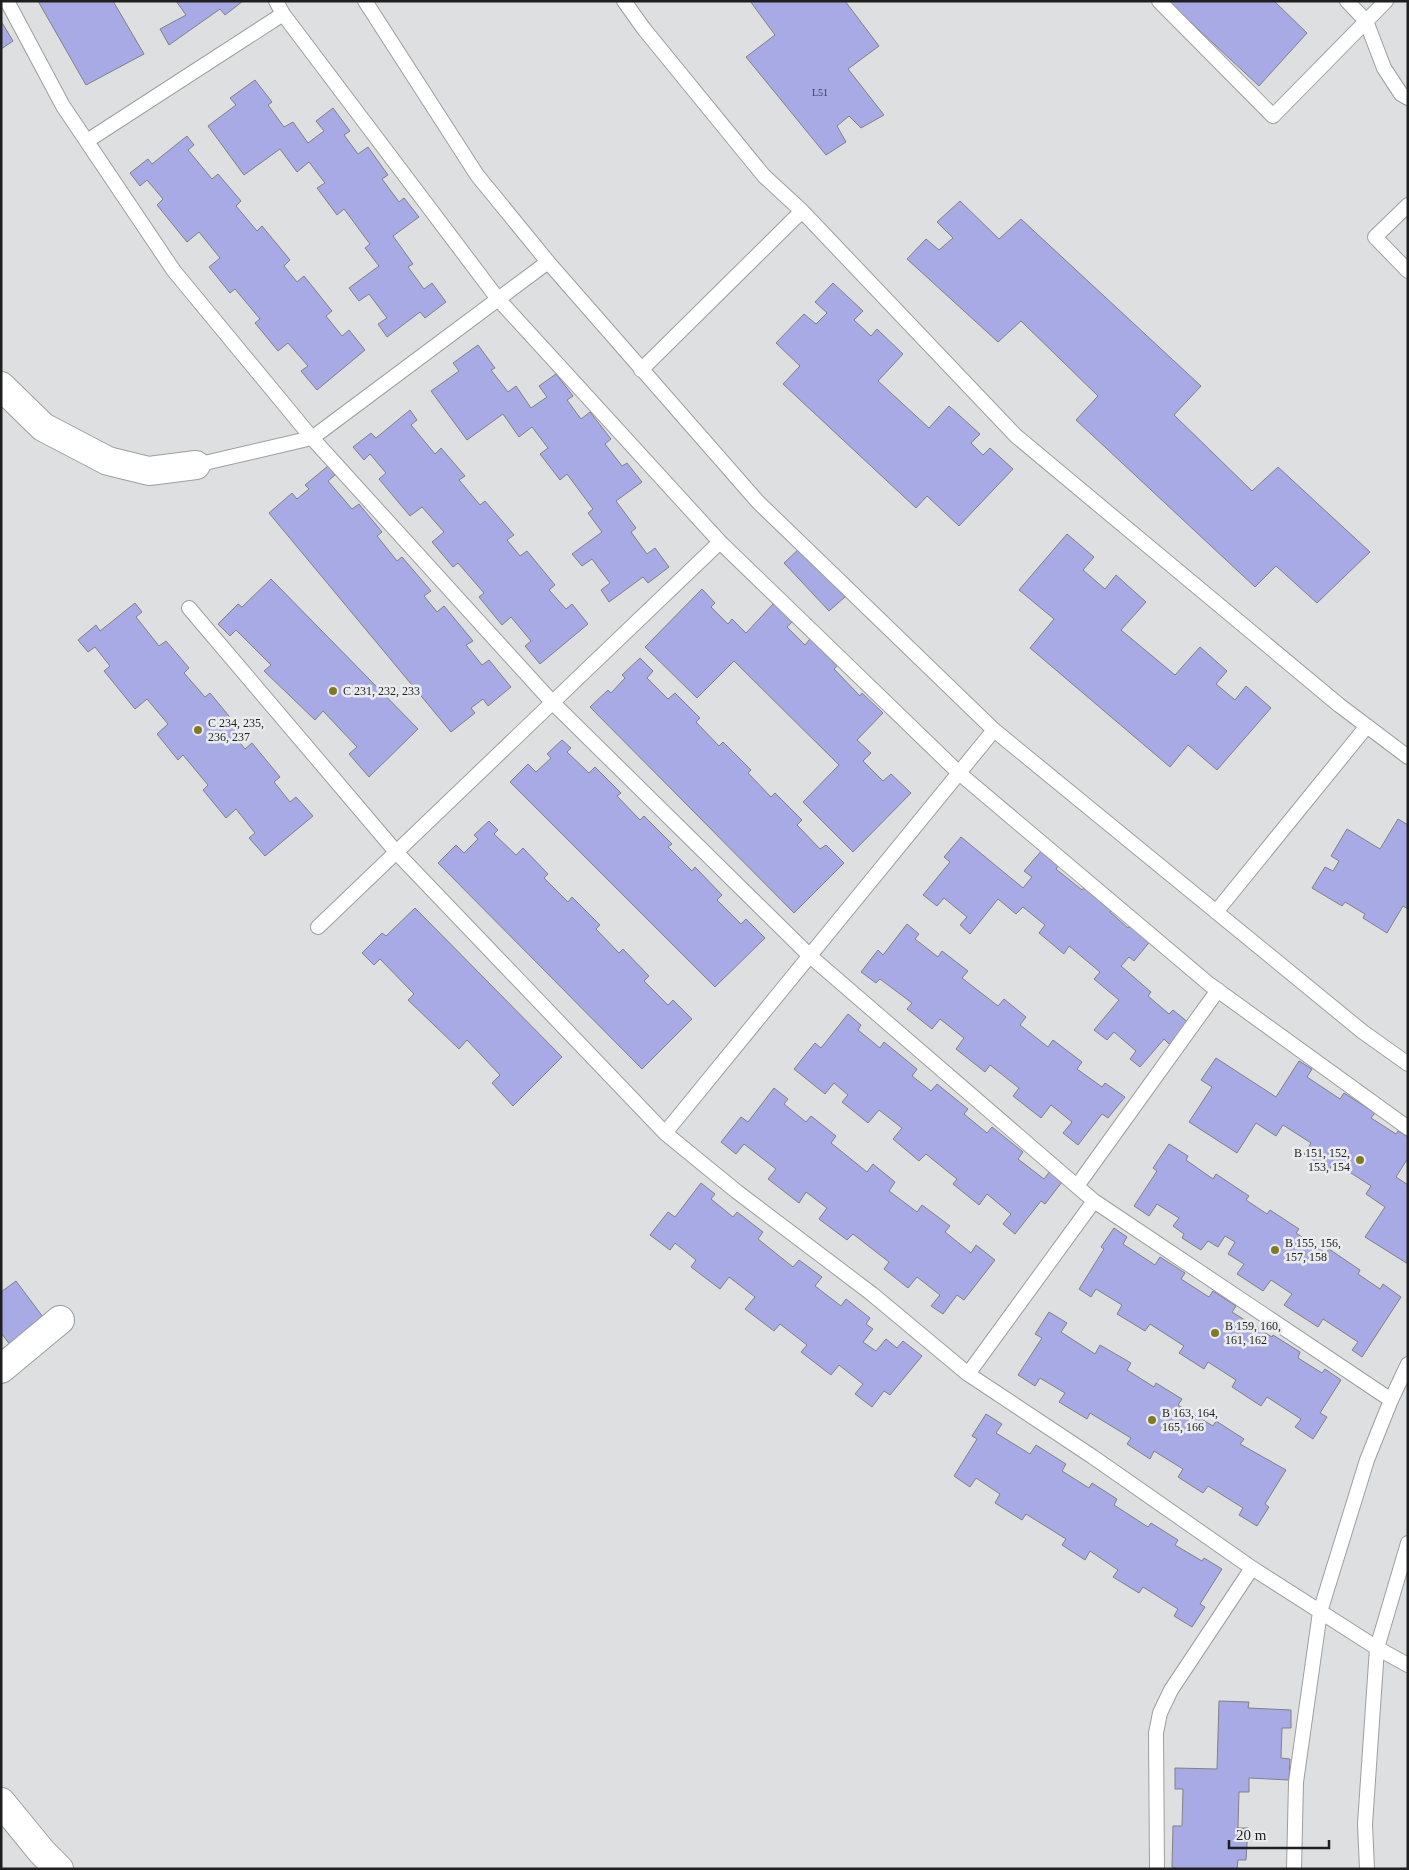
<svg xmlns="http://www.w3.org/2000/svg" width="1409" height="1870" viewBox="0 0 1409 1870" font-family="Georgia,serif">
<rect width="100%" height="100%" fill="#dedfe1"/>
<path fill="#a7aae4" stroke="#818184" d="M38,1H113L144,54L86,85Z
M176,1H243L225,15L220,9L169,45L160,29L186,15Z
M750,1H845L879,46L848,69L884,115L861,128L849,116L837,126L846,142L826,155L746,57L775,35Z
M1172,1H1274L1307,33L1259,86L1170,3Z
M1,21L13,41L1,49Z
M255,80L272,102L268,105L284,127L293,122L308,143L324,131L316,121L333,108L350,131L344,135L358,154L368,147L388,175L382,179L399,202L404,198L419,217L393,236L413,264L408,267L424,289L432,283L446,302L425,318L420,312L387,337L378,324L387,318L369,294L359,301L349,288L379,266L365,248L370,244L344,209L337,215L317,188L325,183L309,162L297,172L280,149L244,175L208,126L236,105L230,98Z
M187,136L194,145L188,150L212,179L218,174L241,201L236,206L257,231L262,226L290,260L284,266L297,282L304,276L332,311L326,316L342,336L349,330L365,350L317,390L301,371L308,366L288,343L278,351L255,323L260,319L235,289L230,293L209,267L220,258L199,232L187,242L157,205L163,199L147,180L140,186L130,173L148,159L152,164Z
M960,201L999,239L1021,219L1201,386L1174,415L1252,491L1278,467L1370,552L1317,603L1276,566L1255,587L1076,420L1098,396L1021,321L998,342L907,259L926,239L939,250L953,238L937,222Z
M833,283L863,311L854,320L871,336L877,329L903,354L878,381L929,428L949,406L980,434L971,443L983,455L990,448L1013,469L959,526L927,496L916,508L783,384L800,366L776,343L804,314L816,324L827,313L815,302Z
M478,345L495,368L491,370L508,392L516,386L531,408L547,397L539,386L556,374L573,396L567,400L581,419L590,412L611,439L605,444L622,466L627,463L642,482L616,501L636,528L631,532L647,554L655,548L669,567L648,583L643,577L609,602L601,590L610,583L592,559L582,566L572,554L602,532L588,513L593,509L567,474L560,480L540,454L548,448L532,427L519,437L503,414L467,440L431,391L459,371L453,363Z
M410,410L417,420L411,425L435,454L441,448L465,476L459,480L480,505L485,501L514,535L507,540L520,556L527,551L555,585L549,590L566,609L572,604L588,624L540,664L525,646L531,641L511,617L502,625L479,597L484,593L458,563L453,567L432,542L444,532L422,507L410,516L379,479L386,473L370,454L364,460L353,447L371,433L376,438Z
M328,466L335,475L328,481L352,509L359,504L382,532L377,536L397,561L402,557L431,591L424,596L437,612L444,606L473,641L466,645L482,665L489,660L511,687L488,706L483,699L471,708L475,713L451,732L269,513L292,493L297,499L309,489L305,485Z
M1067,534L1094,557L1083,570L1105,589L1116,575L1146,602L1121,630L1175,675L1200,647L1227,671L1216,684L1235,700L1246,686L1271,708L1217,770L1188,745L1170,767L1030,648L1054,619L1019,590Z
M800,548L845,597L829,611L784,563Z
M271,579L418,729L369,777L349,754L357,747L323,711L315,720L264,671L271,665L236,630L230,636L218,624L238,604L242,607Z
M702,589L715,603L711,607L728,624L732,619L746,633L774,603L793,621L787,627L805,645L810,639L837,666L834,669L860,696L862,693L883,713L857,740L871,753L863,761L883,781L891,774L911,793L853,852L803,802L839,765L734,661L697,698L645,647Z
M135,603L142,612L136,617L159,646L166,641L189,668L184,673L205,697L210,693L238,727L232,733L245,749L252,743L280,777L274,782L290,802L296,797L313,816L265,856L249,838L255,833L236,809L226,818L203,790L208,785L183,755L178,760L157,734L168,724L147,699L135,709L104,671L110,666L95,647L88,652L78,640L96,625L100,631Z
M640,658L653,671L647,678L668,699L675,693L700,718L696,722L719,746L723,742L751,770L748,773L771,797L775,793L802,820L797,825L820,849L826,845L844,863L794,913L590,707L608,690L611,693L625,678L622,675Z
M562,740L571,748L567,752L589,773L595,767L621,793L617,796L640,820L644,816L672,844L668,847L692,871L695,867L722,895L717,900L741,924L746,919L765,938L715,987L510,782L528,764L536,772L551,758L547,754Z
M1398,819L1408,825V909L1403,906L1387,933L1363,918L1365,914L1345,902L1342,906L1312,888L1325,867L1333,871L1339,861L1331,856L1347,829L1380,849Z
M489,821L498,830L494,834L516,855L523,848L548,874L544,878L568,902L572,897L600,925L596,929L619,953L623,949L649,976L644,981L668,1005L673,1000L692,1019L642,1069L438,863L456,845L464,853L478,839L474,835Z
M961,837L1023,888L1032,877L1024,871L1043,849L1060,864L1056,869L1082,890L1086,885L1113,908L1110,912L1128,928L1133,923L1152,939L1134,961L1129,957L1121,966L1151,992L1148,996L1169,1014L1173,1010L1189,1023L1170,1045L1164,1039L1140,1067L1130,1059L1136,1051L1114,1032L1107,1040L1094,1030L1119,1000L1094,979L1100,972L1069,946L1064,954L1039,933L1045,925L1023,907L1016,914L998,899L970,934L960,925L967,917L944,898L937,906L923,895L950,862L944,857Z
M415,908L562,1057L513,1106L492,1083L500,1075L467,1040L459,1049L408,1000L414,994L380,959L374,965L362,953L382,933L386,936Z
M907,924L919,934L915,939L938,957L942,951L968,971L962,978L998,1006L1004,999L1026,1017L1020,1025L1048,1047L1053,1040L1082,1062L1077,1069L1102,1087L1105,1083L1125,1097L1108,1118L1102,1114L1078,1145L1063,1133L1072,1122L1051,1105L1041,1118L1013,1096L1019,1088L990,1065L985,1072L956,1049L964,1038L940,1019L932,1029L907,1009L912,1003L880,979L876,983L861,972L878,950L883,955Z
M848,1014L861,1025L858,1030L880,1048L884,1042L917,1069L912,1076L931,1091L937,1084L968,1109L964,1114L987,1133L992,1127L1023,1152L1018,1159L1044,1179L1050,1171L1062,1182L1045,1204L1041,1201L1015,1234L1003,1224L1011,1214L987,1194L979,1205L953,1184L957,1179L926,1154L919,1161L893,1139L902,1128L879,1110L868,1123L842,1102L848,1095L834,1083L825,1094L794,1069L815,1043L821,1048Z
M1216,1058L1276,1097L1299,1061L1312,1069L1307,1077L1340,1099L1344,1093L1375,1113L1371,1118L1396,1134L1398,1131L1408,1137V1158L1396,1177L1408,1185V1264L1365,1237L1385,1207L1366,1194L1371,1186L1334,1162L1329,1170L1304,1154L1311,1143L1283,1125L1276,1136L1256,1123L1237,1153L1189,1122L1212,1087L1201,1080Z
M774,1088L788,1099L784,1104L806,1122L811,1116L836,1136L831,1143L867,1172L873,1164L895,1182L889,1191L917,1212L922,1205L950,1226L945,1232L971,1253L976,1245L995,1260L964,1300L957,1295L943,1314L931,1306L940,1295L917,1277L908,1288L884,1269L889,1262L853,1234L847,1240L819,1219L827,1208L806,1192L799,1203L768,1179L776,1169L744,1144L736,1154L721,1142L741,1117L748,1122Z
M1169,1144L1188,1156L1186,1160L1213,1179L1216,1174L1249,1196L1246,1200L1267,1214L1270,1210L1299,1229L1296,1233L1326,1253L1329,1249L1360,1270L1358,1274L1380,1289L1383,1284L1401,1297L1362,1357L1352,1350L1358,1342L1323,1319L1318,1327L1284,1305L1292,1294L1271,1280L1263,1291L1237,1274L1244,1264L1228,1254L1235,1242L1225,1236L1218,1247L1208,1241L1201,1250L1182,1238L1184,1234L1173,1226L1179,1218L1157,1204L1149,1216L1134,1206L1157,1171L1153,1168Z
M701,1183L715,1194L711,1199L733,1217L737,1212L763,1232L758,1239L793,1267L799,1260L822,1277L815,1286L841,1306L846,1299L870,1318L866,1324L873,1329L863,1342L876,1351L886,1339L897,1348L903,1341L922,1356L890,1395L884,1391L872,1407L855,1394L863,1384L839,1365L831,1375L801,1352L807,1345L780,1324L774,1331L745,1309L755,1297L729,1277L720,1289L691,1267L696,1260L675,1243L670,1250L650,1235L668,1212L675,1217Z
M1114,1228L1127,1237L1123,1244L1155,1265L1160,1257L1185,1273L1181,1279L1209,1297L1213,1291L1236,1306L1232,1312L1272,1337L1273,1335L1300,1352L1298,1358L1322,1373L1325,1369L1341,1380L1320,1413L1327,1417L1313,1439L1295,1427L1301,1419L1267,1397L1261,1406L1232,1387L1236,1380L1208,1362L1204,1369L1179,1353L1184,1346L1150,1324L1145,1331L1117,1314L1122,1305L1096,1289L1091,1297L1079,1289L1104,1249L1101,1247Z
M16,1281L46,1321L11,1346L1,1333V1292Z
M1049,1312L1067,1323L1061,1332L1095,1354L1100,1345L1131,1363L1127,1370L1154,1387L1156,1383L1182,1399L1178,1405L1213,1426L1216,1421L1244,1439L1240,1444L1286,1470L1265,1504L1269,1507L1257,1526L1239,1515L1243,1508L1208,1486L1203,1493L1178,1477L1183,1469L1154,1451L1150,1459L1127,1444L1131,1438L1090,1413L1087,1419L1059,1402L1065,1393L1040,1378L1035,1386L1018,1375L1042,1338L1035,1334Z
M986,1414L1002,1424L996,1433L1030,1454L1036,1445L1066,1464L1062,1471L1089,1488L1092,1483L1117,1499L1114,1505L1148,1527L1151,1523L1178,1540L1175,1545L1202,1561L1204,1558L1222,1569L1200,1604L1205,1607L1192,1627L1174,1616L1178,1609L1143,1587L1139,1593L1113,1577L1118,1570L1090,1551L1085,1560L1062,1545L1066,1539L1026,1514L1022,1520L995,1503L1000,1494L976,1478L970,1487L954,1476L977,1439L972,1436Z
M1219,1701L1249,1702L1248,1708L1291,1710V1728H1282L1281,1758L1290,1759L1289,1780L1249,1778V1792H1239L1238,1828H1248L1246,1860H1238L1237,1869H1179L1172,1867L1173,1826H1182L1183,1789H1175V1768L1217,1769Z"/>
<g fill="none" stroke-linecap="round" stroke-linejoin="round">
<defs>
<path id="service" d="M7,1L63,106L174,271L312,438L196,465
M276,1L283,14L498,299L720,542L959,773L1209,984L1408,1128
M365,1L477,175L548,262L758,502L994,730L1363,1032L1408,1064
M624,1L644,29L764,176L802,211L1016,436L1339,705L1408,757
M1159,1L1273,116L1386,1
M1347,1L1366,21L1384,68L1401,94L1408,98
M87,141L283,14
M1408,205L1375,237L1408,271
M548,262L312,438L552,702L810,956L1094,1201L1391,1400
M641,370L802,211
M189,608L397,853L665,1133
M994,730L665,1133L736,1191L872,1294L968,1374L1093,1457L1252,1568L1377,1648L1408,1665
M1216,912L1367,726
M318,927L720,542
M1077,1186L1218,990
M968,1374L1094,1201
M1157,1869L1156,1733L1160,1713L1171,1690L1252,1568
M1294,1869L1296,1782L1320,1612L1367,1460L1391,1400L1408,1364
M1367,1869L1365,1824L1377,1648L1408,1543"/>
<path id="minor" d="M1,386L43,427L108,461L149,471L196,465
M1,1369L60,1320
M1,1802L42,1852L59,1869"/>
</defs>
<use href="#service" stroke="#9d9ea0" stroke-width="16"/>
<use href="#minor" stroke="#9d9ea0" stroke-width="30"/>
<use href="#service" stroke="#fff" stroke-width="14"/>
<use href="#minor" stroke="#fff" stroke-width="28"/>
</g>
<g fill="#807b22" stroke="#ebecee" stroke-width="2">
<circle cx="333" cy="691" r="5"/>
<circle cx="198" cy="730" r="5"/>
<circle cx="1360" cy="1160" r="5"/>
<circle cx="1275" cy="1250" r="5"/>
<circle cx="1215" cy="1333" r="5"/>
<circle cx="1152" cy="1420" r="5"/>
</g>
<g text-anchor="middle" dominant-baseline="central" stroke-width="5" stroke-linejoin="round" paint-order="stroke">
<g font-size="10" fill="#414251">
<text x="820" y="92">L51</text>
</g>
<g font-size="12" fill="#1f1f20" stroke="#ebecee" text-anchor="start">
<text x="343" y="691">C 231, 232, 233</text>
<text x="208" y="723">C 234, 235,<tspan x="208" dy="14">236, 237</tspan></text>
<text x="1350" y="1153" text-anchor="end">B 151, 152,<tspan x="1350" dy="14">153, 154</tspan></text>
<text x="1285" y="1243">B 155, 156,<tspan x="1285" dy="14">157, 158</tspan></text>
<text x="1225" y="1326">B 159, 160,<tspan x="1225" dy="14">161, 162</tspan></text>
<text x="1162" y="1413">B 163, 164,<tspan x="1162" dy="14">165, 166</tspan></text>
</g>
</g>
<rect width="1409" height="1870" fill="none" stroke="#1f1f20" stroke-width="5"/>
<path d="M1229 1840v8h100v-8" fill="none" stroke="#1f1f20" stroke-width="2.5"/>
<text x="1236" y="1840" font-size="15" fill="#1f1f20" stroke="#ebecee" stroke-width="4" paint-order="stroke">20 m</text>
</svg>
